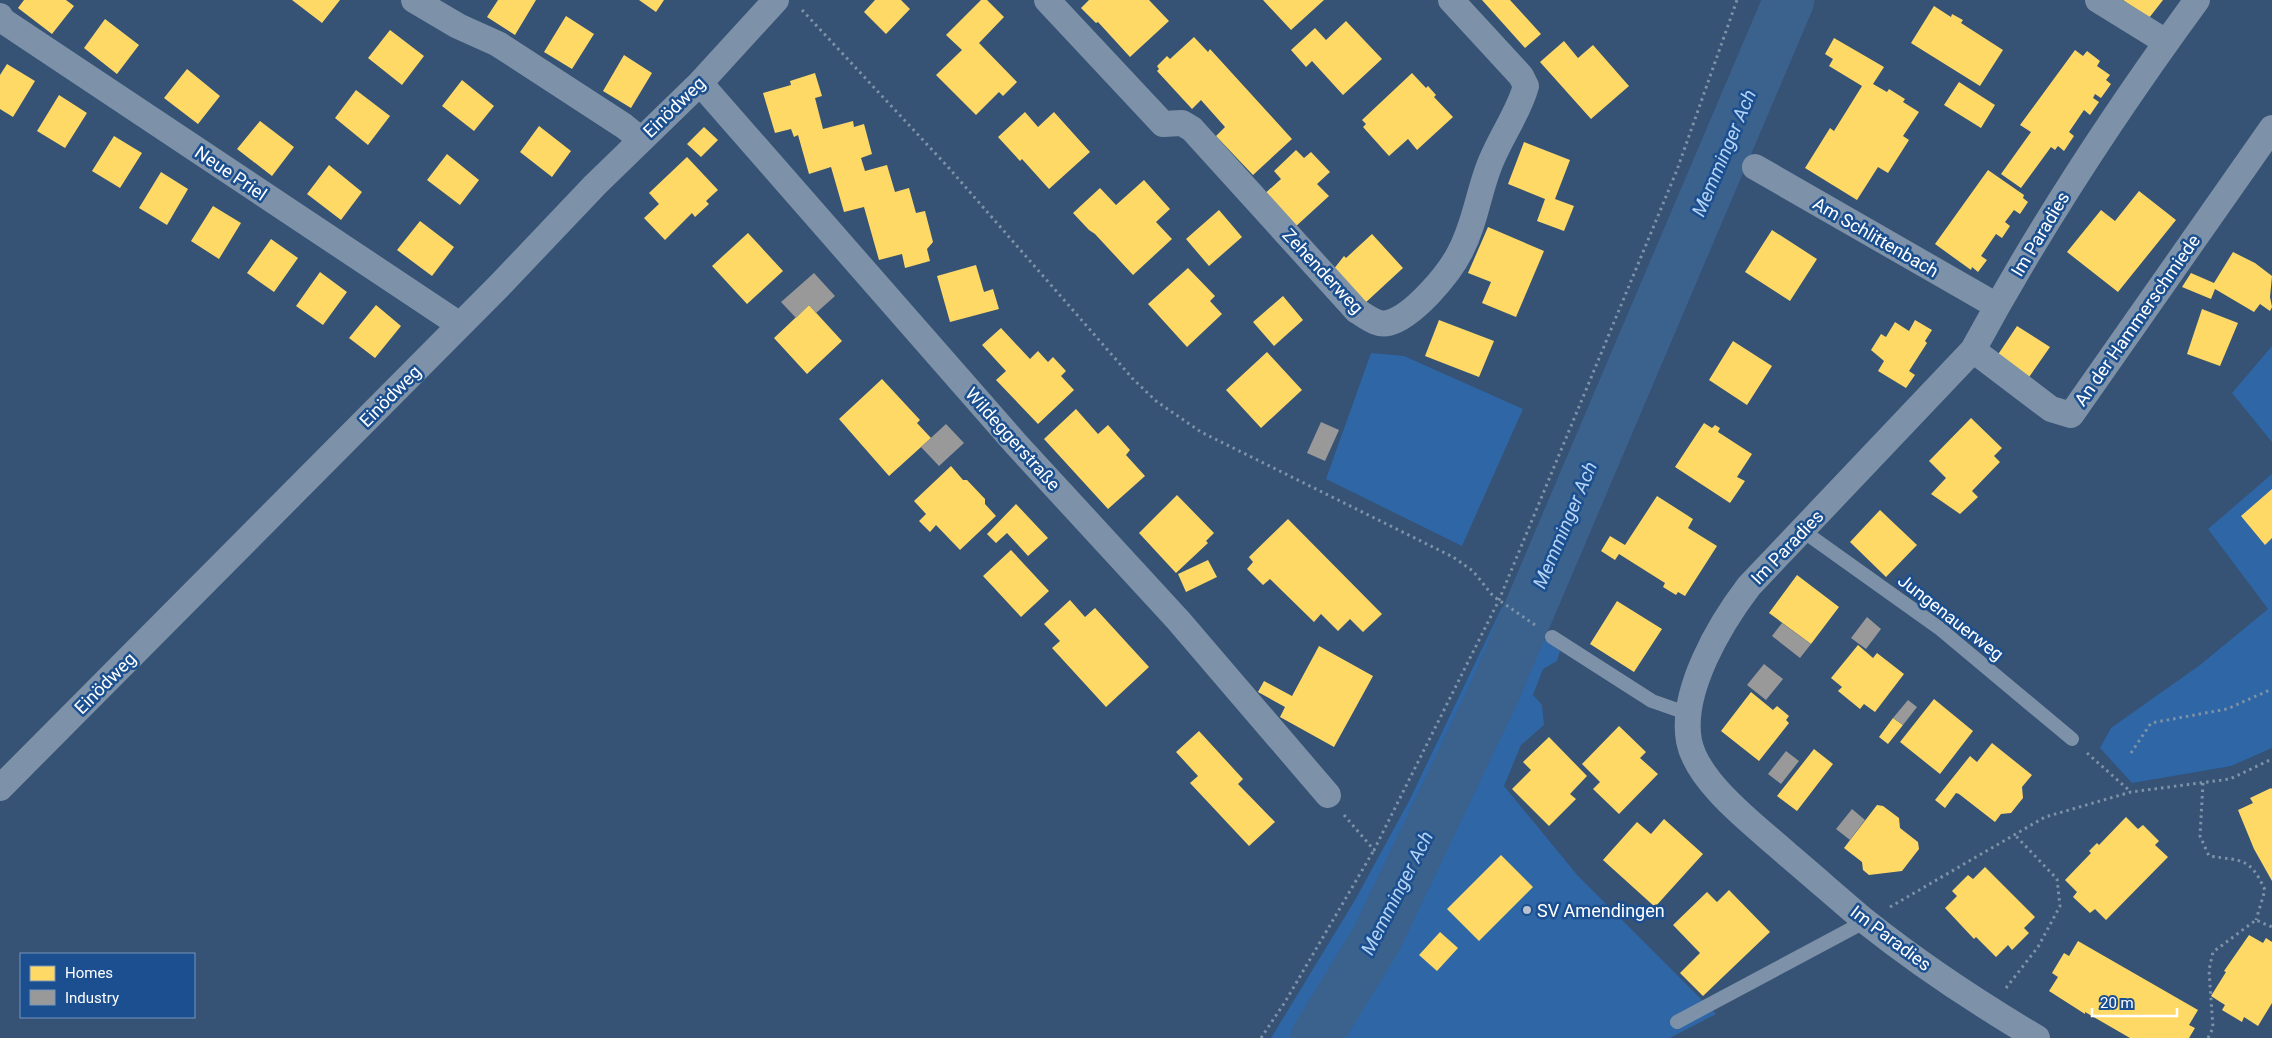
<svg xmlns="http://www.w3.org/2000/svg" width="2272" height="1038" viewBox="0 0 2272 1038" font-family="Roboto,sans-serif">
<rect width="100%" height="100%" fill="#365274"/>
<path fill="#2f66a5" d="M2272,346V442L2232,393Z
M1371,353L1404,356L1523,409L1462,546L1326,479Z
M2272,474V748L2231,766L2132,783L2100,748L2111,728L2200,665L2268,609L2208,529Z
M1502,607L1560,651L1557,661L1543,669L1533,695L1542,705L1544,725L1521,745L1504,786L1578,876L1716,1014L1670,1038H1271L1355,900L1409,801Z"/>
<path fill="#ffd966" d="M24,0H66L74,6L52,34L18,8Z
M292,0H340L322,23Z
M498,0H536L515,35L487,17Z
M639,0H664L656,12Z
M875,0H901L910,9L886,34L864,12Z
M981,0H987L1004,17L979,43L1017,82L1003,96L999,92L976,115L936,75L962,50L946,35Z
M1089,0H1149L1169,21L1130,57L1098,22L1096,23L1081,8Z
M1263,0H1324L1291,30Z
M1482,0H1510L1541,34L1525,48Z
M2123,0H2163L2149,18Z
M1934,6L1951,17L1952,14L1963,20L1961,23L2003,50L1980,86L1911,43Z
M566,16L594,34L572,69L544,52Z
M105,19L139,45L117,74L84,48Z
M1346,21L1382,59L1343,95L1312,61L1306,67L1291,50L1315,28L1326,40Z
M390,30L424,56L402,85L368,58Z
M1194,37L1208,52L1210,49L1292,139L1253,175L1216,136L1225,127L1201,100L1192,109L1157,71L1159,69L1157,66L1167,56L1170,59Z
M1834,38L1884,67L1873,84L1887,92L1889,89L1905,99L1903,102L1919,112L1903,136L1909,140L1888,173L1878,167L1857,200L1805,168L1830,128L1834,131L1862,86L1829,66L1833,59L1825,54Z
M1564,41L1578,58L1593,45L1629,86L1591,119L1540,62Z
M2075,50L2083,56L2087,51L2100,61L2097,66L2110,75L2106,80L2111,84L2101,98L2095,94L2093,98L2099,102L2090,115L2084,110L2069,132L2074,136L2064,151L2058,146L2055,150L2051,147L2021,188L2001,174L2031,132L2020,125Z
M624,55L652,73L631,108L603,91Z
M7,64L35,81L13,117L0,109V75Z
M187,69L220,96L198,124L164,98Z
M815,73L822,96L815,98L823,129L853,121L854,127L864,124L872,154L861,158L865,171L887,165L895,192L909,188L916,213L925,211L933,242L927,249L930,261L905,268L902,254L879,260L864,207L844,212L831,167L809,174L798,135L794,137L791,129L775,133L763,93L791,85L790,81Z
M1412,73L1426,88L1428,86L1436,95L1434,97L1453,117L1417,150L1408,139L1389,156L1363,127L1366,124L1362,120Z
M462,80L494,106L474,131L442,106Z
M1959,82L1995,105L1981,128L1944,105Z
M356,90L390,116L368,145L335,118Z
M59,95L87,113L65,148L37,131Z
M1025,112L1038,127L1054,112L1090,152L1049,189L1022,159L1020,161L998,137Z
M260,121L294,147L272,176L237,149Z
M539,126L571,151L552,177L520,152Z
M704,127L718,140L701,157L687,144Z
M114,136L142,153L120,188L92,171Z
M1524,142L1570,160L1555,199L1574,206L1564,231L1537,221L1545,199L1508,184Z
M1296,150L1304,158L1311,152L1330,172L1317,184L1329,196L1294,228L1261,197L1281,179L1274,171Z
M447,154L479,180L460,205L427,180Z
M687,157L718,190L706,201L709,204L695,217L692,213L665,240L644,218L659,204L649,193Z
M329,165L362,192L341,220L307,194Z
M1988,170L2024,195L2023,198L2028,202L2020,214L2014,210L2005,222L2010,226L2002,238L1996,234L1981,256L1987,260L1978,272L1972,267L1971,270L1935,244Z
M161,172L188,189L167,225L139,208Z
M1144,180L1170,209L1156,222L1172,239L1133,275L1095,234L1089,230L1073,213L1100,188L1116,205Z
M2139,191L2176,220L2118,292L2067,252L2101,210L2115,221Z
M213,206L241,223L219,259L191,241Z
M1219,210L1242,237L1209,266L1186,239Z
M420,221L454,247L432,276L397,250Z
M1488,227L1544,251L1516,317L1482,303L1491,282L1468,273Z
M1772,230L1817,259L1790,301L1745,272Z
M748,233L783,271L747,304L712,266Z
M1372,234L1403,268L1364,304L1333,270L1344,256L1346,258Z
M271,239L298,258L274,292L247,273Z
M2233,252L2255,263L2272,276L2270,297L2272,307L2270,311L2260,304L2254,312L2215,289L2211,299L2182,287L2191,273L2214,283Z
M976,265L984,292L993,289L999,309L950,322L937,276Z
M1188,268L1215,296L1210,301L1222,314L1187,347L1148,304Z
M320,272L347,292L323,325L296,306Z
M1283,296L1303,320L1274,346L1253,322Z
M376,305L401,326L375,358L349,338Z
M809,305L842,341L807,374L774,338Z
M2202,309L2238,323L2220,366L2187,354Z
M1439,320L1494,341L1479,377L1425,356Z
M1915,320L1932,330L1925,341L1927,343L1909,371L1915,375L1906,388L1878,371L1884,361L1871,350L1881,334L1886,337L1895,322L1909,331Z
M2017,326L2050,347L2027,380L1995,359Z
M1001,328L1030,359L1038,351L1048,362L1053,357L1066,371L1061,376L1074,390L1038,424L996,380L1006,371L982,345Z
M1733,341L1772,366L1747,405L1709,380Z
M1267,352L1302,390L1261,428L1226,390Z
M882,379L920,420L917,423L931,438L889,476L839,419Z
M1076,409L1098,434L1108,425L1130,450L1126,455L1145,476L1108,509L1044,439Z
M1971,418L2002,448L1994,456L2000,462L1972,491L1978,497L1960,514L1931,494L1946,478L1929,461Z
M1704,423L1712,428L1715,425L1720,428L1718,432L1752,454L1737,477L1745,481L1730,503L1675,467Z
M951,466L963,480H967L985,499V504L996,516L960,550L936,525L930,532L919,521L926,514L914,501Z
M2272,489V538L2265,545L2241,516Z
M1177,495L1214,533L1206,541L1208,543L1176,573L1139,533Z
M1657,496L1693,519L1688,528L1717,546L1685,596L1678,592L1676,595L1663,587L1665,583L1619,554L1615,560L1601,551L1610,536L1625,545Z
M1016,504L1048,538L1028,556L1007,533L996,543L987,534Z
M1880,510L1917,545L1886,577L1850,542Z
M1288,519L1382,614L1363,632L1350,619L1338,631L1321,614L1314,622L1270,579L1263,585L1247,569L1253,562L1249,557Z
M1011,550L1049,591L1021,617L983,576Z
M1208,560L1217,577L1186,592L1178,574Z
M1797,575L1839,607L1811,644L1769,613Z
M1070,600L1085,617L1095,608L1149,667L1106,707L1052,648L1060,641L1044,624Z
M1617,601L1662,629L1634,672L1590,644Z
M1858,645L1873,658L1877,653L1904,674L1875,712L1864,704L1860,709L1838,691L1842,687L1831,678Z
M1319,646L1373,676L1334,747L1280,717L1285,707L1258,692L1264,681L1292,696Z
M1751,692L1773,710L1777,706L1789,716L1786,720L1789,723L1759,761L1721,731Z
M1934,699L1973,731L1940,774L1900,742Z
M1893,718L1903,725L1888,744L1879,737Z
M1619,726L1646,752L1640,758L1658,774L1619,814L1593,789L1600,782L1582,764Z
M1199,731L1243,779L1238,784L1275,822L1249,846L1190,783L1198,776L1176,752Z
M1549,737L1587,776L1570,794L1576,799L1549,826L1512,789L1531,770L1523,762Z
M1992,743L2032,775L2022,787L2023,798L2011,813L2001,814L1995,822L1959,794L1956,793L1945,808L1935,800L1970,756L1977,762Z
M1814,749L1833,764L1797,811L1777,796Z
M2271,788L2272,789V881L2254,849L2238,810L2253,803L2250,798Z
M1877,805L1883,806L1899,818L1900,828L1918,842L1919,849L1902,871L1869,875L1863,870L1862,862L1844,848Z
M2126,817L2138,829L2143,825L2159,841L2155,845L2168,857L2106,920L2095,909L2090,913L2073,897L2077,892L2065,880L2091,853L2089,851L2097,843L2099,845Z
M1664,819L1703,854L1655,907L1603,860L1637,822L1651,834Z
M1501,855L1533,887L1479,941L1447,909Z
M1985,867L2035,917L2024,928L2029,933L2012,950L2008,945L1996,957L1976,937L1974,939L1945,908L1957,896L1952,891L1968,875L1973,879Z
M1729,890L1770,932L1703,996L1680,973L1700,953L1673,925L1707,892L1717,902Z
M1440,932L1458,948L1437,971L1419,955Z
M2249,935L2263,943L2266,938L2272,942V1003L2258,1026L2244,1017L2242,1022L2222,1010L2225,1005L2211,996L2226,972L2224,971Z
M2078,941L2198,1010L2189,1025L2195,1028L2189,1038H2130L2085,1012V1014L2049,991L2058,977L2052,973L2064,953L2069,956Z"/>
<path fill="#999" d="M814,273L835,296L816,313L809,305L796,318L781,302Z
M1321,422L1339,430L1325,461L1307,453Z
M946,424L964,443L939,466L921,447Z
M1867,617L1881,629L1866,649L1851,638Z
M1782,623L1811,644L1800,658L1772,636Z
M1764,664L1783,679L1766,700L1747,685Z
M1908,700L1917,707L1903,725L1893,718Z
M1786,751L1799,761L1781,784L1768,774Z
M1852,809L1865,820L1850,840L1836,829Z"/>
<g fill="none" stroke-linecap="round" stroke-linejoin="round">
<path stroke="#3b618d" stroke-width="51" d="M1316,1038L1377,938L1494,693L1789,0"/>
<path stroke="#7d92a8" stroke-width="3" stroke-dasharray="2.5 4" stroke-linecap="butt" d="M802,10L948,167L1133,379L1156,401L1201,432L1453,557L1473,571L1493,596L1535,625
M2087,753L2131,792
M2131,753L2151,723L2227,709L2272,689
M2203,783L2200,836L2209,856C2242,861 2250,857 2265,890L2256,920
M1344,815L1374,850L1499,600L1677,170L1737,0
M1890,907L2045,817L2131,792L2230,779L2272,759
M2006,988L2038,947L2060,906L2057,879L2015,835
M1261,1038L1285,1002L1374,850
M2208,1038L2213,1028L2209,970L2213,952L2256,920L2272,927"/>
<path stroke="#7d92a8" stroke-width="14" d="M1803,531L1939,628L2072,739
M1552,637L1652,701L1689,714
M1677,1022L1866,921"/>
<path stroke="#7d92a8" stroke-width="26" d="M414,0L458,26L498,44L624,126L640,139
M1047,0L1163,124L1182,123L1192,129L1357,311C1366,316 1377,326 1388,323C1413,317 1449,274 1460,252C1474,226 1478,196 1488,169C1498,140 1518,115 1526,86L1521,76L1451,0
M2098,0L2166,42
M0,16L2,20L460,325
M700,83L1016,444L1178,620L1328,795
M1755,167L1997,306
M1973,350L2051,409L2071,415L2272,128
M0,788L499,286L595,185L700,83L776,0
M2037,1038C1978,1003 1919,964 1865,921C1839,899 1813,876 1787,854C1757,827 1697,783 1689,741C1680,691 1720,624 1749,586L1973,350C2039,228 2115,112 2197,0"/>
</g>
<circle fill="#b9c2ce" stroke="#1b4f8f" stroke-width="2" cx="1527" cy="910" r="5"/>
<g text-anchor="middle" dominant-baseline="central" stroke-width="5" stroke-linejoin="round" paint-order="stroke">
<g font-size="18" fill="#fff" stroke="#1b4f8f">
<text transform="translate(674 107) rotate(-44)">Einödweg</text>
<text transform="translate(231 173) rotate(34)">Neue Priel</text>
<text transform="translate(2040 234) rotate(-59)">Im Paradies</text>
<text transform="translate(1876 237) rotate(30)">Am Schlittenbach</text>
<text transform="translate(1323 271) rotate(47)">Zehenderweg</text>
<text transform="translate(2137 320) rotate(-55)">An der Hammerschmiede</text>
<text transform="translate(390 396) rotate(-45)">Einödweg</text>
<text transform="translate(1013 439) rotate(48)">Wildeggerstraße</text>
<text transform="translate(1787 547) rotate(-46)">Im Paradies</text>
<text transform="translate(1951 617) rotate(38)">Jungenauerweg</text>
<text transform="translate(105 683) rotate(-45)">Einödweg</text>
<text transform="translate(1891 938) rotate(37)">Im Paradies</text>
</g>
<g font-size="18" fill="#fff" stroke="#1b4f8f" text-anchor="start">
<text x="1537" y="910">SV Amendingen</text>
</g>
<g font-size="19" font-style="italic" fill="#b5d3f5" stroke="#1b4f8f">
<text transform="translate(1724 153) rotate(-67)">Memminger Ach</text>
<text transform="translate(1565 525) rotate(-67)">Memminger Ach</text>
<text transform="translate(1397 893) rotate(-63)">Memminger Ach</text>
</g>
</g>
<rect x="20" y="953" width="175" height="65" fill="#1b4f8f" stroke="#7695bc"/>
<rect x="30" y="966" width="25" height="15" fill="#ffd966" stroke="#7695bc"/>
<text x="65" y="978" font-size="15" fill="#ffffff">Homes</text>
<rect x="30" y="990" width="25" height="15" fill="#999999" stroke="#7695bc"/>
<text x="65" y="1003" font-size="15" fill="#ffffff">Industry</text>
<path d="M2092 1008v8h85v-8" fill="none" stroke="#ffffff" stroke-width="2.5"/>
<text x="2100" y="1008" font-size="15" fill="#ffffff" stroke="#1b4f8f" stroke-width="4" paint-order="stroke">20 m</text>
</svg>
